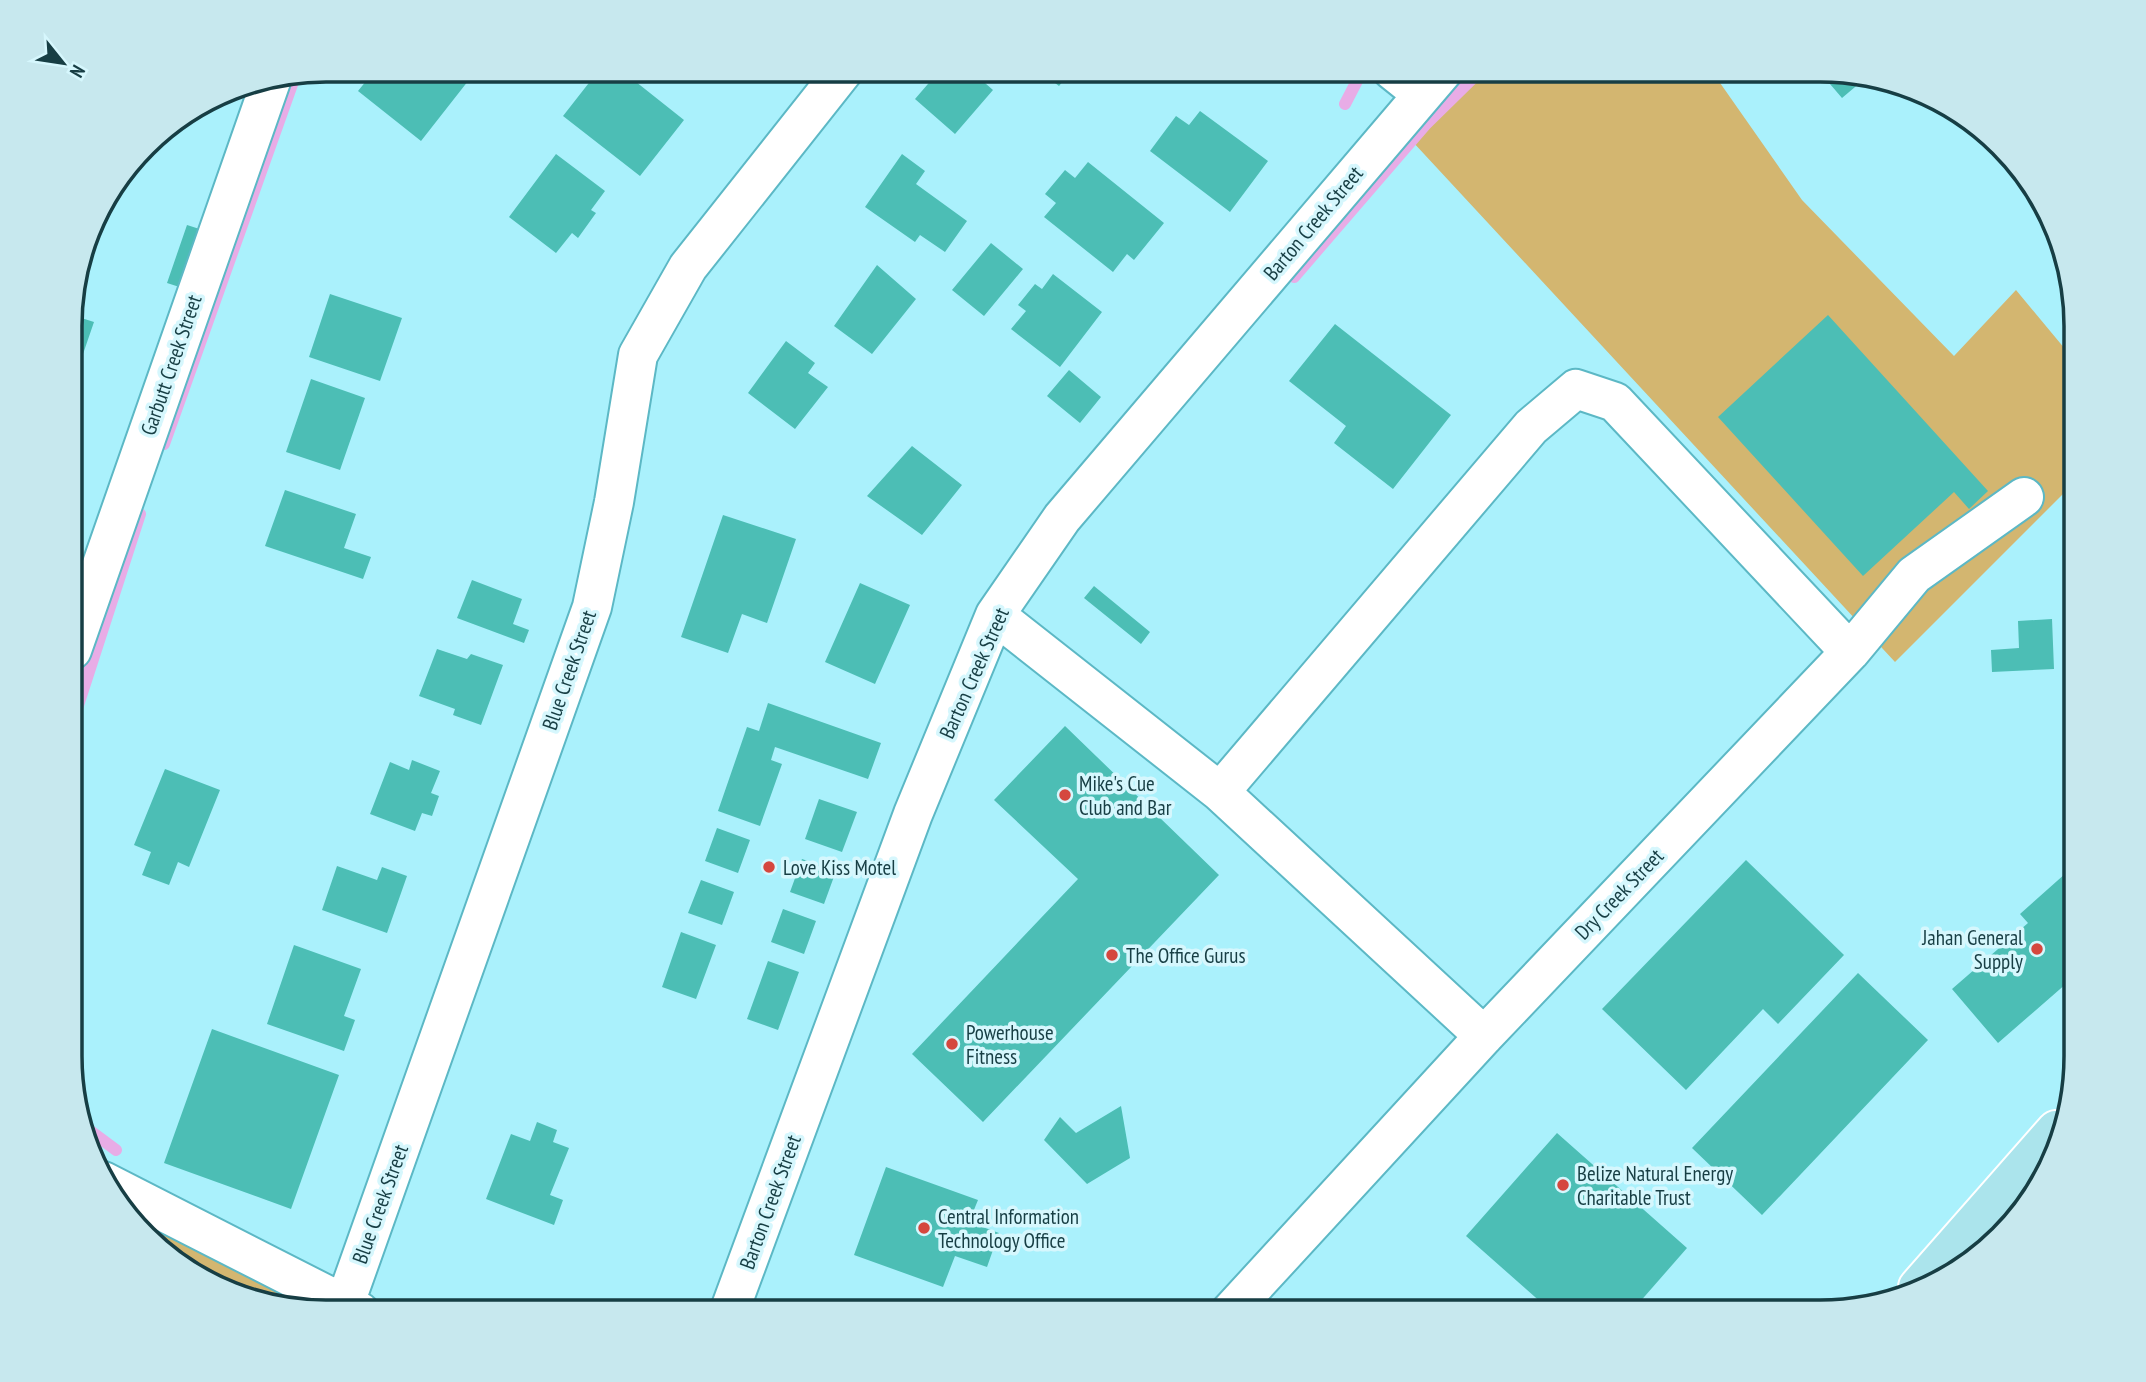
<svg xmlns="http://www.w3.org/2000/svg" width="2146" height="1382" viewBox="0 0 2146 1382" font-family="'PT Sans Narrow',sans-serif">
<rect width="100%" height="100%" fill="#aaf1fc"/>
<path fill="#d3b670" d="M1483,70H1711L1802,200L1954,356L2016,290L2075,361V482L1895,662L1412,141Z
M104,1184L344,1306L389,1312H325L259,1303L184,1269Z"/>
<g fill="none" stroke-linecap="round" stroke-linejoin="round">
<path stroke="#e8ace6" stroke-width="12" d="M1345,104L1359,77L1356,70
M1294,277L1425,125L1481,70
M164,444L295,76
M72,724L140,514
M85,1127L116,1150
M165,1249L228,1288L262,1304"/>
</g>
<path fill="#4cbeb5" d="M375,70H465L472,76L421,141L358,91Z
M599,70H621L684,120L640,176L563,116Z
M940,70H970L993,90L955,134L915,99Z
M1038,70H1072L1059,86Z
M1818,70H1821L1868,76L1842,98Z
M1200,111L1268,161L1230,212L1150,151L1176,116L1189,125Z
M556,154L605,191L591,210L596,213L578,238L572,233L556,253L509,217Z
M902,154L925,171L916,184L967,221L945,252L920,235L915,242L865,207Z
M1088,162L1164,223L1134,260L1127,254L1113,272L1044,217L1056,203L1045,194L1065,170L1075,178Z
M187,225L212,233L192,291L167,283Z
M991,243L1023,269L984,316L952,290Z
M877,265L916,299L872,354L834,326Z
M1053,274L1102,312L1060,367L1011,329L1026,311L1018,305L1035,284L1042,289Z
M330,294L402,318L380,381L309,357Z
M72,315L94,322L73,383H72Z
M1828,315L1988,491L1969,509L1954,492L1863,576L1718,417Z
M1335,324L1451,415L1393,489L1334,443L1346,426L1289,381Z
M786,341L815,363L808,373L828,387L795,429L748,393Z
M1069,370L1101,397L1080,423L1047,396Z
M311,379L365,398L340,470L286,452Z
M912,446L962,485L922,535L867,496Z
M285,490L356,514L344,548L371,557L363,579L265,546Z
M723,515L796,539L767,623L742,614L728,653L681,637Z
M472,580L522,599L513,624L529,630L524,643L457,618Z
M860,583L910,605L875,684L825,662Z
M1094,586L1150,632L1141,644L1084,598Z
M2052,619L2054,669L1992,672L1991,650L2019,648L2018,621Z
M437,649L467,659L471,654L503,665L481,725L453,715L455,709L419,696Z
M768,703L881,743L868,779L775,747L771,760L782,764L760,826L718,811L747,727L759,731Z
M1065,726L1219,875L983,1122L912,1054L1078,879L994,800Z
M412,760L440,771L431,793L439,796L432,816L422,813L415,831L370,814L390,762L409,770Z
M165,769L220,790L189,867L178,862L169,885L142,875L151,852L134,845Z
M819,799L857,812L842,852L805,839Z
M717,828L750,840L738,873L705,861Z
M802,859L836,871L824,904L790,892Z
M1746,860L1844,955L1778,1024L1763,1009L1686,1090L1602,1009Z
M2075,865V976L1998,1043L1952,989L2028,923L2020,914Z
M337,866L377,880L382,867L407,876L387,933L322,910Z
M701,880L734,892L722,925L688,913Z
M783,909L816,921L804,954L771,942Z
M681,932L716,945L696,999L662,987Z
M294,945L361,969L344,1016L355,1020L344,1051L267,1024Z
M768,961L799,972L778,1030L747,1019Z
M1858,973L1928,1040L1762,1215L1692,1148Z
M212,1029L339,1075L291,1209L164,1163Z
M1121,1106L1130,1158L1087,1184L1044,1140L1060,1117L1076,1133Z
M537,1122L557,1130L553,1142L569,1148L550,1195L563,1200L554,1225L486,1199L511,1134L530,1141Z
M1557,1133L1687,1248L1631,1312H1552L1466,1236Z
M886,1167L978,1200L969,1222L999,1233L987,1267L955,1256L943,1287L854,1255Z"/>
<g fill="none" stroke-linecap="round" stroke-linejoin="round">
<defs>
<path id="minor" d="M1392,70L1422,94
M995,615L1220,792L1484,1036
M72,650L271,81
M1220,792L1531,427L1576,389L1615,402L1850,652
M103,1181L360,1312
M344,1306L592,607L614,502L638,355L688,267L844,70
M729,1312L913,814L995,615L1062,518L1444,70
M1230,1312L1484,1036L1850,652L1914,575L2024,497"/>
<path id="major" d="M1918,1287L2056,1130"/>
</defs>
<use href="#minor" stroke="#5cb8c5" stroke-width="42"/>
<use href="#major" stroke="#fff" stroke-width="42"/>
<use href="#minor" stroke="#fff" stroke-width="38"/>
<use href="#major" stroke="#abe4ec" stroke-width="38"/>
</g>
<g fill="#d5473e" stroke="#d6f7fd" stroke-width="2.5">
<circle cx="1065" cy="795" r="7"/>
<circle cx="769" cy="867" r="7"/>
<circle cx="2037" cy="949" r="7"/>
<circle cx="1112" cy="955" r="7"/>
<circle cx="952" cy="1044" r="7"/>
<circle cx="1563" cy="1185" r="7"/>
<circle cx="924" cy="1228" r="7"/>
</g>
<g text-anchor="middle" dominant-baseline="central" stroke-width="7" stroke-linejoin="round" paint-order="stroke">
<g font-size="21" fill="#173e44" stroke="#d6f7fd">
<text transform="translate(1313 223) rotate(-50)">Barton Creek Street</text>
<text transform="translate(171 365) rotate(-71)">Garbutt Creek Street</text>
<text transform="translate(569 670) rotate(-71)">Blue Creek Street</text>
<text transform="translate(974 673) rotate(-66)">Barton Creek Street</text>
<text transform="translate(1619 894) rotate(-46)">Dry Creek Street</text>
<text transform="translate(770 1202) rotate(-70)">Barton Creek Street</text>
<text transform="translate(380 1204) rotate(-70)">Blue Creek Street</text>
</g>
<g font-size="21" fill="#173e44" stroke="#d6f7fd" text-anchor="start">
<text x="1079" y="783">Mike's Cue<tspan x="1079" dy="24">Club and Bar</tspan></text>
<text x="783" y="867">Love Kiss Motel</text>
<text x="2023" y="937" text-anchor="end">Jahan General<tspan x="2023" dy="24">Supply</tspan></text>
<text x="1126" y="955">The Office Gurus</text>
<text x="966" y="1032">Powerhouse<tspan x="966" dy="24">Fitness</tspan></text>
<text x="1577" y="1173">Belize Natural Energy<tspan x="1577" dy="24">Charitable Trust</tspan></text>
<text x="938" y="1216">Central Information<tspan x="938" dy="24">Technology Office</tspan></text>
</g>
</g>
<path d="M0 0H2146V1382H0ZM326 82H1820A244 244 0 0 1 2064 326V1056A244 244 0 0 1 1820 1300H326A244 244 0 0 1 82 1056V326A244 244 0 0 1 326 82Z" fill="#c7e8ee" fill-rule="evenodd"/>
<path fill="none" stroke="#173e44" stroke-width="3.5" d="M326 82H1820A244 244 0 0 1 2064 326V1056A244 244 0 0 1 1820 1300H326A244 244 0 0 1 82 1056V326A244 244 0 0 1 326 82Z"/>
<g transform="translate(63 63) rotate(120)" stroke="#d6f7fd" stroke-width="5" paint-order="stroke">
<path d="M0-5L12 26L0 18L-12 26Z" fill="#173e44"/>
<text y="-10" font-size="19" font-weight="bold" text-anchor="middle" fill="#173e44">N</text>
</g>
</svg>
